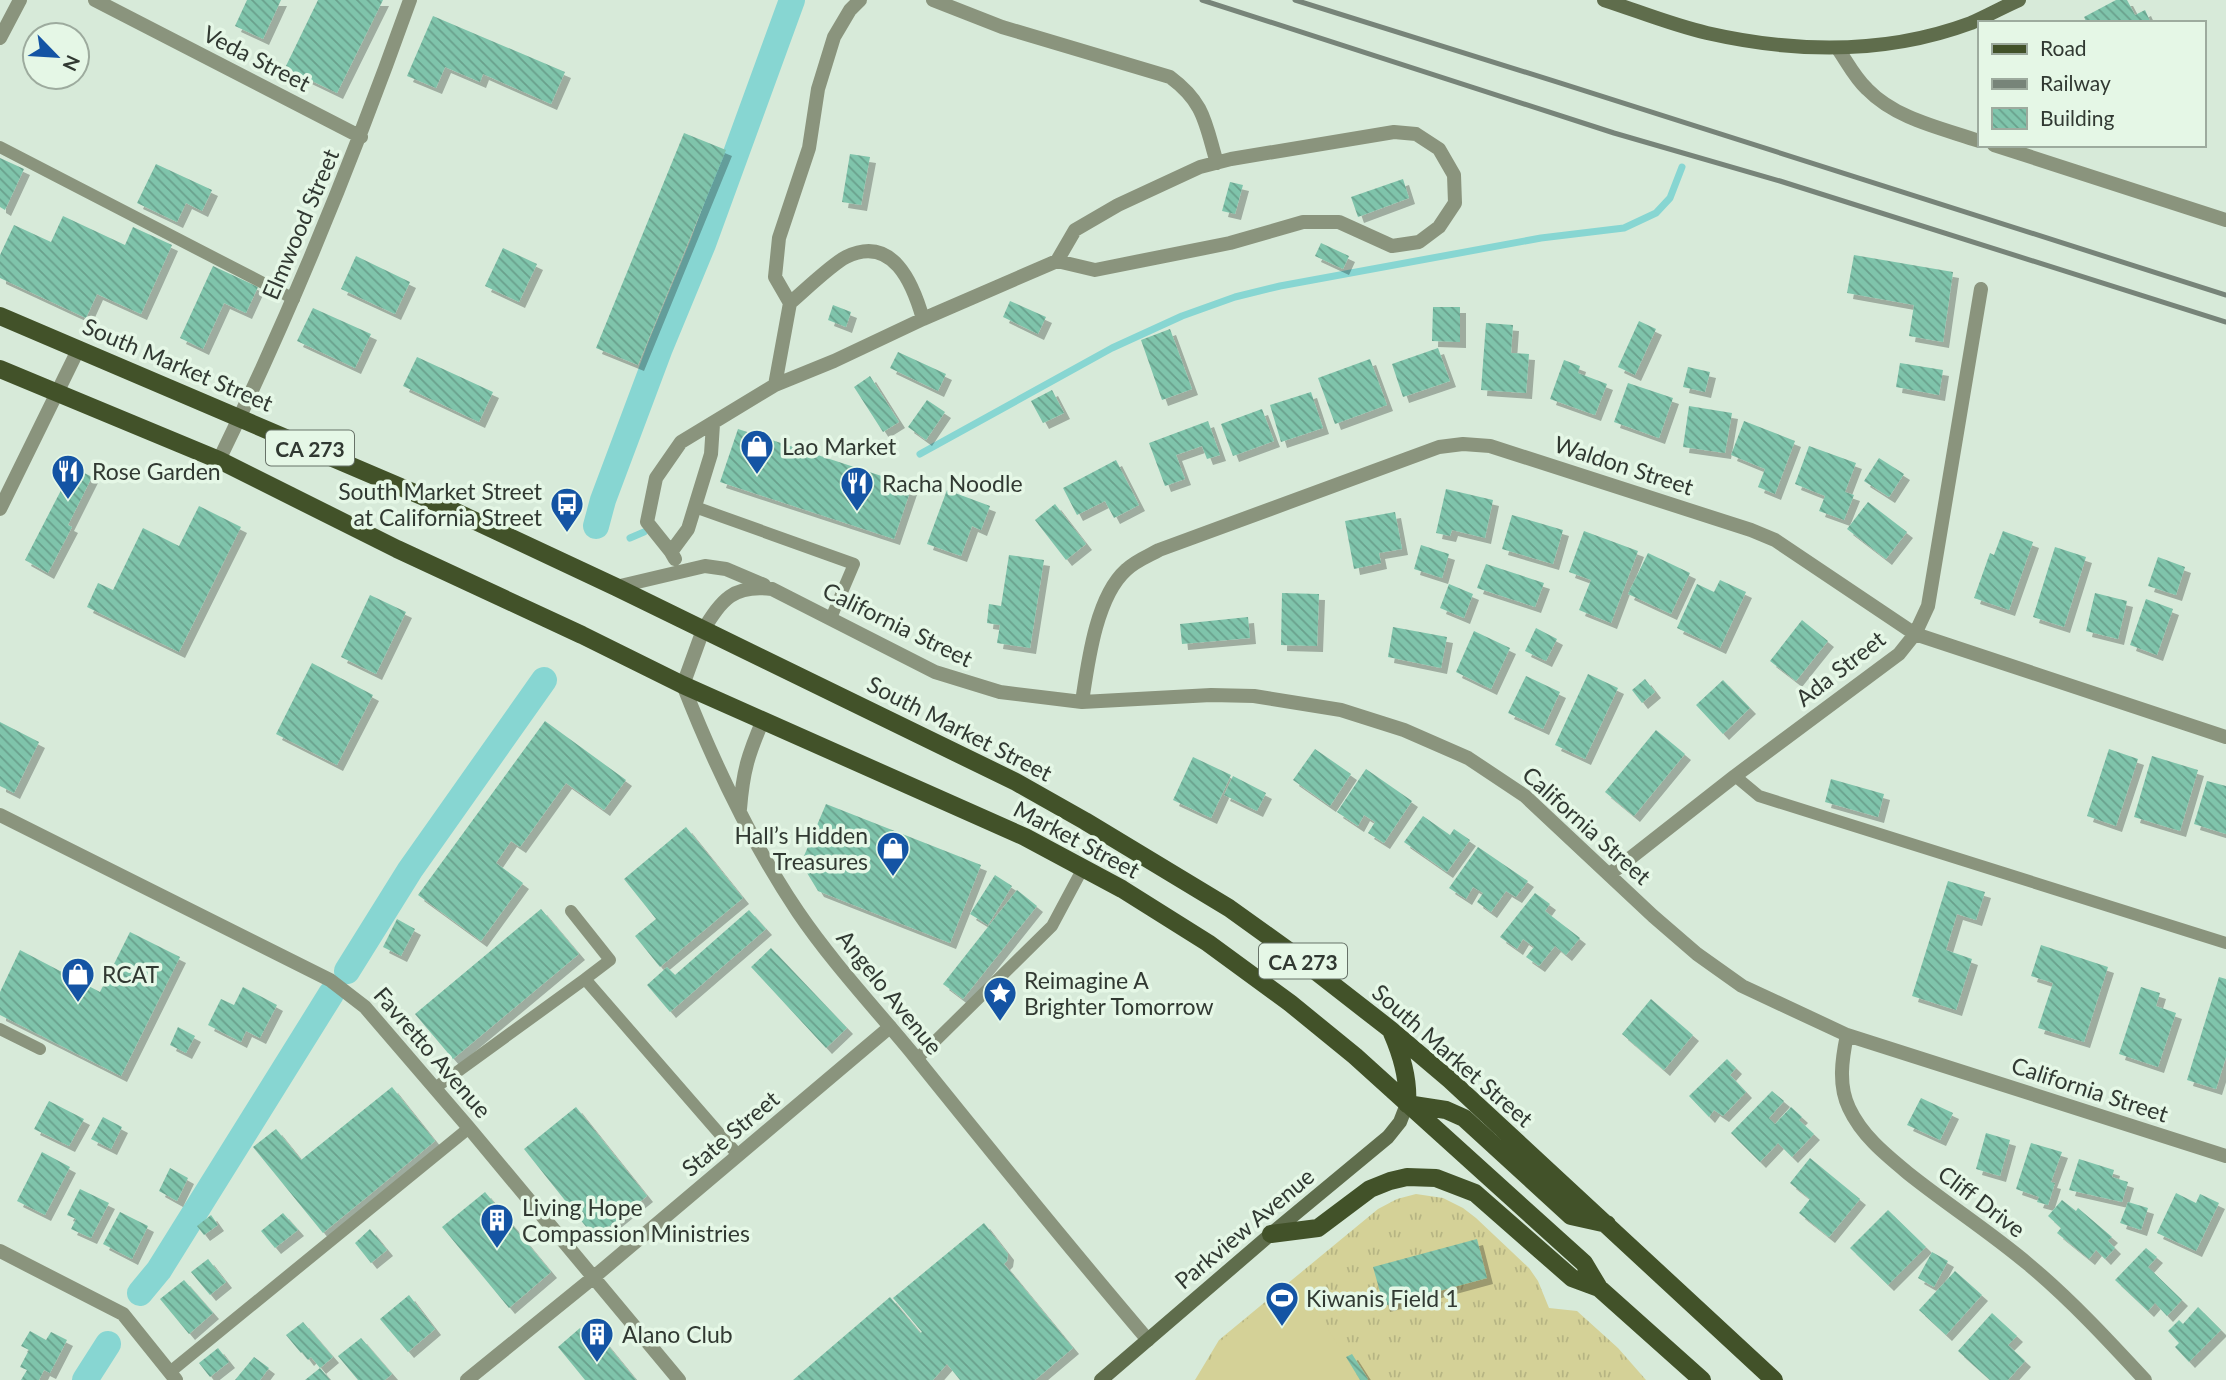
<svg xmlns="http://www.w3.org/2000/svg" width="2226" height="1380" viewBox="0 0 2226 1380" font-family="Lato,sans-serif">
<defs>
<pattern id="grass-tufts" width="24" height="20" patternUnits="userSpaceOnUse" patternTransform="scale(1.75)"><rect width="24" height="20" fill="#d4d197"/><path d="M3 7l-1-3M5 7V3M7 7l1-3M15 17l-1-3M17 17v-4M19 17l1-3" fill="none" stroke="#b6b483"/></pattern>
<pattern id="building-back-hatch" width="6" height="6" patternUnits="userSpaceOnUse" patternTransform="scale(1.75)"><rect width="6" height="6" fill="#7fc4ab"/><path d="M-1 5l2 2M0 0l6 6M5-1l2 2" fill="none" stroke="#69a08c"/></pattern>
<filter id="shadow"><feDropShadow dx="6" dy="6" stdDeviation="0" flood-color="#0004"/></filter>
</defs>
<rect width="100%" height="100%" fill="#d7ead9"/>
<path fill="url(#grass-tufts)" d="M1416,1194L1443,1198L1463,1208L1476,1218L1529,1268L1538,1281L1549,1308L1577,1311L1618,1348L1646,1380H1195L1219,1340L1378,1209L1397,1199Z"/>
<path fill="#d4d197" d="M1293,1281L1299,1283L1360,1380H1202L1222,1340Z"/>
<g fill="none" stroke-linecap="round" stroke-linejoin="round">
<path stroke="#87d6d2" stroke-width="7" d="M920,454L1112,348L1182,316L1235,297L1280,286L1541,238L1624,228L1656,213L1670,198L1682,167
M630,538L644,532"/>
<path stroke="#87d6d2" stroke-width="26" d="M596,526L603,500L660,348L703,244L792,0
M347,971L410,870L544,680
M140,1293L159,1270L331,994
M85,1380L108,1344"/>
</g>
<path fill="url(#building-back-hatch)" filter="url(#shadow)" d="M247,0H281L263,39L235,26Z
M318,0H383L337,93L285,68Z
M2116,0H2127L2135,15L2145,10L2151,23H2087L2084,17Z
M433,16L565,72L551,104L483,74L480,82L445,67L436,88L407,76Z
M684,133L726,150L638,365L596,348Z
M850,154L870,157L861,205L842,202Z
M0,158L24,169L5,210L0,207Z
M156,164L212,190L202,211L186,203L177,222L137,203Z
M1403,179L1409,198L1358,217L1351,197Z
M1230,182L1243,185L1235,214L1222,211Z
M63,216L125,245L133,227L172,245L141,314L97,294L86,318L0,278V255L14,225L51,242Z
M1321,243L1349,256L1343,269L1315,256Z
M503,248L537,264L519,302L485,286Z
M1854,255L1953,272L1943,342L1909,336L1914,305L1847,293Z
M356,256L410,282L395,314L341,289Z
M213,266L258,287L246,313L224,303L203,349L180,338Z
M1010,301L1046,317L1038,334L1003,317Z
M833,305L851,312L846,327L828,320Z
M1433,307H1460V342L1432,341Z
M313,308L371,334L355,368L297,341Z
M1639,321L1656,329L1635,375L1618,367Z
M1486,323L1513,325L1511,353L1529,354L1526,393L1481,390Z
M1170,329L1192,389L1162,400L1141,340Z
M1438,348L1450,381L1403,397L1392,364Z
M898,352L946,374L938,391L890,368Z
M417,357L493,392L479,422L403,386Z
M1370,359L1387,405L1335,424L1318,378Z
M1564,360L1580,366L1578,373L1607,384L1595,415L1550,399Z
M1900,363L1943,370L1939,395L1896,387Z
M1688,367L1710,372L1705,392L1683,387Z
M870,376L899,422L883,432L854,387Z
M1628,383L1673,398L1659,438L1614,422Z
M1052,390L1064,413L1043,423L1031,401Z
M1311,392L1323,428L1281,442L1270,405Z
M927,400L945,412L926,440L908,427Z
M1689,406L1732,413L1725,453L1683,447Z
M1262,409L1274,441L1233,456L1221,424Z
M1208,421L1220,455L1207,459L1202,446L1176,455L1185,479L1165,486L1149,443Z
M1744,421L1795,441L1775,494L1758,487L1765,469L1731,455Z
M738,429L912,486L894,539L720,482Z
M1809,446L1856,463L1845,492L1854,495L1844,520L1819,511L1825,496L1795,484Z
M1879,458L1904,474L1889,497L1864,481Z
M1116,460L1139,505L1114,518L1105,501L1077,515L1063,488Z
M73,467L92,477L68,525L72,527L48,573L25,560Z
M1446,489L1493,500L1485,538L1452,530L1450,536L1436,533Z
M947,490L990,506L981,530L972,526L961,556L927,544Z
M1868,502L1907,532L1886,559L1847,529Z
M1055,504L1086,544L1066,560L1035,520Z
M199,506L241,527L179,652L87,607L98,583L113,590L143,528L179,546Z
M1395,512L1402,549L1379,553L1381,563L1354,569L1345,521Z
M1512,515L1563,530L1553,564L1502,549Z
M1584,531L1638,551L1611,623L1579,610L1591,580L1569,572Z
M2003,531L2033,542L2009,610L1974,598L1990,553L1994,555Z
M1421,545L1449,554L1442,578L1414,569Z
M2055,547L2086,557L2064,627L2033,617Z
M1648,553L1690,573L1671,614L1628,594Z
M1009,555L1044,560L1030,648L997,643L1000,625L987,623L989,604L1001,606Z
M2158,557L2185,567L2176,595L2148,586Z
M1486,564L1544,583L1535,607L1477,588Z
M1720,580L1746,592L1720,648L1677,628L1697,584L1714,592Z
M1449,584L1473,594L1464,618L1440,608Z
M1282,593L1319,594L1317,646L1281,645Z
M2095,593L2127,601L2118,639L2086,631Z
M370,595L406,612L376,674L341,657Z
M2146,599L2173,609L2157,655L2130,645Z
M1248,617L1250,638L1182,644L1180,624Z
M1802,620L1828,641L1796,681L1770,661Z
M1393,627L1447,637L1441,668L1388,657Z
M1536,628L1557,639L1546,661L1525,651Z
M1474,631L1510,648L1491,689L1456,672Z
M312,663L373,695L337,765L276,734Z
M1588,674L1618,688L1585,759L1555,745Z
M1526,676L1560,692L1543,729L1508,713Z
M1645,679L1655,692L1642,703L1632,690Z
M1723,680L1750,708L1723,734L1696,705Z
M545,721L626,780L604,810L566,783L520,847L511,841L496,863L523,883L481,941L418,895Z
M0,722L39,742L14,793L0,786Z
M1656,730L1685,754L1634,816L1605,792Z
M1315,749L1351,774L1330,806L1293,780Z
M2109,749L2138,759L2116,826L2087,816Z
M2152,756L2198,770L2180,831L2134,817Z
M1193,757L1231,775L1211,818L1173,800Z
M1366,769L1412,801L1384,843L1368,833L1375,822L1364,815L1358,826L1337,812Z
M1233,776L1266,793L1257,811L1224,795Z
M1831,779L1884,794L1878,817L1825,802Z
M2207,781L2226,786V834L2194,824Z
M826,804L981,865L950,943L818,891L801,863Z
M1423,816L1450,835L1454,829L1470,840L1447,872L1404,842Z
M686,827L743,898L660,967L635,936L656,919L624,879Z
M1478,847L1528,881L1516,897L1506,891L1491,912L1477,902L1483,893L1473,887L1466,899L1449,888Z
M995,875L1012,886L988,925L970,914Z
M1948,881L1985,892L1976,920L1957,914L1946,950L1972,959L1956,1010L1912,996Z
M1017,890L1037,906L963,999L943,984Z
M1535,893L1550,904L1545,911L1580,938L1566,955L1555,946L1539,966L1526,957L1534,947L1523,939L1517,949L1500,937Z
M541,909L579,954L453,1059L415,1014Z
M749,910L766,929L670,1012L647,985L667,967L675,975Z
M397,919L415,929L401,956L383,947Z
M130,932L180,957L121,1076L0,1015V992L20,950L100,992Z
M2041,945L2108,967L2084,1042L2038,1028L2053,983L2031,976Z
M771,948L847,1028L826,1048L751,967Z
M2219,977L2226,979V1057L2216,1089L2187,1080Z
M243,987L277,1005L260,1038L246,1031L241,1042L208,1025L221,999L234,1005Z
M2141,987L2160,993L2156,1006L2176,1013L2158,1067L2119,1054Z
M1651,999L1693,1035L1664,1070L1622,1034Z
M178,1027L195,1036L186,1053L170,1045Z
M1727,1059L1736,1068L1730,1075L1746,1092L1723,1116L1714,1110L1709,1117L1689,1096Z
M392,1087L435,1141L323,1233L253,1147L276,1129L301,1160Z
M1772,1091L1784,1101L1769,1118L1775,1124L1791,1107L1802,1117L1799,1120L1814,1134L1792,1157L1778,1143L1760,1162L1731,1133Z
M1921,1098L1953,1113L1940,1140L1907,1125Z
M49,1101L84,1119L69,1146L34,1129Z
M576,1107L647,1196L595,1238L524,1149Z
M103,1117L122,1127L111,1149L91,1139Z
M1986,1133L2010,1140L2000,1176L1976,1169Z
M2031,1143L2062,1152L2051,1182L2055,1183L2048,1205L2037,1202L2039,1197L2016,1189Z
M42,1152L70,1167L45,1215L17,1201Z
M1810,1158L1860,1199L1829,1237L1799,1213L1810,1199L1790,1183Z
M2079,1159L2114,1170L2112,1177L2128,1182L2122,1202L2069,1190Z
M170,1168L188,1178L177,1201L159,1191Z
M80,1189L109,1203L91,1238L71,1229L76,1219L67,1215Z
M485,1192L551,1272L509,1308L442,1227Z
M2176,1193L2196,1203L2200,1194L2219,1203L2196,1251L2157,1233Z
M2062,1200L2076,1211L2078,1208L2112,1237L2108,1241L2115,1248L2105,1259L2096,1250L2089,1259L2057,1233L2061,1228L2048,1216Z
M2128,1202L2148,1208L2141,1230L2120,1223Z
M1888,1210L1926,1247L1888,1285L1850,1248Z
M120,1212L148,1226L132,1259L103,1244Z
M283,1213L298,1230L275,1248L261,1231Z
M211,1215L218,1225L204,1235L197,1226Z
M984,1223L1008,1254L1007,1261L1004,1264L1073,1348L1035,1380H960L947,1364L933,1380H793L890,1297L920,1333L922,1332L893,1298Z
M370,1229L387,1250L371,1263L355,1243Z
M1477,1239L1487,1278L1384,1306L1373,1267Z
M2146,1248L2157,1257L2148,1267L2182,1300L2167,1316L2155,1303L2148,1311L2115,1280Z
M1932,1252L1948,1261L1934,1287L1918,1278Z
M208,1259L226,1282L210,1295L191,1272Z
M1955,1271L1982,1295L1946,1335L1919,1310Z
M184,1280L213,1313L189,1334L160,1299Z
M409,1295L435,1329L408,1352L380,1319Z
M2198,1307L2221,1330L2189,1362L2175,1347L2179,1343L2168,1331L2179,1320L2183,1324Z
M1992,1313L2017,1336L2008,1345L2025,1361L2008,1380H1990L1958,1351Z
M303,1322L333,1357L320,1368L311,1357L308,1360L302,1352L301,1353L286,1335Z
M580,1328L587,1338L596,1331L636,1380H585L558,1347Z
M30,1331L46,1340L51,1332L67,1340L50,1373L44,1370L39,1380H21L27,1370L20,1367L29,1350L21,1346Z
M361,1338L392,1374L385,1380H358L338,1356Z
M218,1348L229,1362L210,1377L199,1363Z
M1352,1354L1368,1379L1367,1380H1360L1346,1357Z
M254,1357L269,1368L260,1380H235Z
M320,1368L330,1380H305Z"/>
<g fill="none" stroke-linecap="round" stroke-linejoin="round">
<path stroke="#8a947d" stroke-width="12" d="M0,147L294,299
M695,507L854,564L831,618
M1735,776L1759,796L2226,943
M571,911L610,960L585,979
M0,1029L40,1049
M917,1059L1052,926L1083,868
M435,1088L585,979L738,1155
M170,1372L469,1128"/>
<path stroke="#8a947d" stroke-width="14" d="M95,0L361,137
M933,0L1002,27L1170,77C1205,103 1205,123 1217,163
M0,38L20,0
M790,303C804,291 832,264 846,257C893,234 913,284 923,319
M775,385L790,303L775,277L779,238L809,148L818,89L834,37L850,10L860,0
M219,460C292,310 354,157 410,0
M0,509L79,348
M671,552L647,522L656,478L681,442L775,385L834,361L923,319L1057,261L1095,270L1230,243L1303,222H1339L1392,246L1419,242L1439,227L1455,203L1454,175L1439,149L1416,134L1394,132L1231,159L1200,167L1118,205L1075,230L1057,261
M675,559L671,552L688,529L711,454L713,424
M616,587L705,566L726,569L764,585
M703,630C722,600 733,584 772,589L935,672L1000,692L1082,702L1211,695L1254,696L1341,710L1404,730L1468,758L1525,796L1653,916L1697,954L1742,986L1847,1035L2226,1156
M1082,702C1088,662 1096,597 1126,570C1135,561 1148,556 1159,550L1439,447L1463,444L1490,446L1751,530L1775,540L1915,634L2226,737
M0,815L330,980L365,1007L469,1128L679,1380
M1610,874L1735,776L1899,654L1915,634L1928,606L1981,289
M1847,1035C1842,1059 1838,1085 1849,1108C1862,1136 1886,1155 1909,1174C1948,1205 1990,1232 2028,1264C2070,1299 2108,1340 2145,1380
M0,1251L123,1314L176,1380
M467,1380L594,1277L890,1027"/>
<path stroke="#8a947d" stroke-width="14" d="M1838,49C1847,62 1855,78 1867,89C1896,119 1941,128 1979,141
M1994,145L2226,220
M703,630L683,685C714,764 751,842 798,912C832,962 874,1007 912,1053C990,1150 1068,1246 1148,1340
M740,809C743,771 748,755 763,720"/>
<path stroke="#5f6d4c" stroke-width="14" d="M1604,0C1638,11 1672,25 1707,33C1795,53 1885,55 1971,23C1987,16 2003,7 2019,0
M1101,1380L1271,1234L1388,1137L1400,1122L1407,1104"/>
<path stroke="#425229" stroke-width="18" d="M0,316L424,497L616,587L1016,782L1085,821L1229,908L1296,956L1391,1030L1450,1080L1774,1380
M0,369L219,460L397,549L582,635L683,685L1025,837L1122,889L1208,943L1290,1003L1355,1056L1584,1263L1599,1288L1702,1380
M1392,1033C1402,1056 1409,1079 1407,1104
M1407,1104L1446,1110L1464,1118L1571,1216L1607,1224
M1271,1234L1318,1228L1370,1189L1390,1181L1407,1177L1436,1178L1475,1193L1572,1278L1599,1288"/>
<path stroke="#778479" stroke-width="5" d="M1202,0L1614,133L1780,181L2226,322
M1295,0C1606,96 1915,197 2226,295"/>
</g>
<defs>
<symbol id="shop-pin" viewBox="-11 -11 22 30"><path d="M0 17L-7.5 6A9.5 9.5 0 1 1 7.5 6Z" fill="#1454a4" stroke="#e5f7e6"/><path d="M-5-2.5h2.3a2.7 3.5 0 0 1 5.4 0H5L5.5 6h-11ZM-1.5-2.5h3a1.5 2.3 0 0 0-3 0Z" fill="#fff"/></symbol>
<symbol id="restaurant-pin" viewBox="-11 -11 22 30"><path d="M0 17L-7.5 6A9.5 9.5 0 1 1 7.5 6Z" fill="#1454a4" stroke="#e5f7e6"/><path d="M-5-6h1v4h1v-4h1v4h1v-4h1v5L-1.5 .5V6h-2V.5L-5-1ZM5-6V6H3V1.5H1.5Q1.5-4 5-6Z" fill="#fff"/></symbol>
<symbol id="bus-pin" viewBox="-11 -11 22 30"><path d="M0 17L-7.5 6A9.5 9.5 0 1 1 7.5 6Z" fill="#1454a4" stroke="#e5f7e6"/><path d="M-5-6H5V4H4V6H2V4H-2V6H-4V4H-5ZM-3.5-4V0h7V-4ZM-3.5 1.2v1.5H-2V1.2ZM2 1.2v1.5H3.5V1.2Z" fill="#fff"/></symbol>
<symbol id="sight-pin" viewBox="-11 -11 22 30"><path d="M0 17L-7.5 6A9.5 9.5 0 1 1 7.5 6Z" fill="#1454a4" stroke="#e5f7e6"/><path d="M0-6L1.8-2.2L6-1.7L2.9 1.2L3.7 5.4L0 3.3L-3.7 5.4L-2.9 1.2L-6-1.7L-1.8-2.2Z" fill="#fff"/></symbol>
<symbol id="building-pin" viewBox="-11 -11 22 30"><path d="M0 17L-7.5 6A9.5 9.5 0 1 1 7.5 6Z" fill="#1454a4" stroke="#e5f7e6"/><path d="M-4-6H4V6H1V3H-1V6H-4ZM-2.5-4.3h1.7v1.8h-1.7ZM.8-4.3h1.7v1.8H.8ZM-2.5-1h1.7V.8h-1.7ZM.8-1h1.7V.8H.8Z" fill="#fff"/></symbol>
<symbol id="stadium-pin" viewBox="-11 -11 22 30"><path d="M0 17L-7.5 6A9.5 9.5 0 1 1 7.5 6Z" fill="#1454a4" stroke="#e5f7e6"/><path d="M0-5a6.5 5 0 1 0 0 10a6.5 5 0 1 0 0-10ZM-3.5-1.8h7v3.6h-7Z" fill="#fff"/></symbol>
</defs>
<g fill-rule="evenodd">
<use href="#shop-pin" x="738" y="427" width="38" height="52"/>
<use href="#restaurant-pin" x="49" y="452" width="38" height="52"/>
<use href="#restaurant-pin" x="838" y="464" width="38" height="52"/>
<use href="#bus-pin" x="548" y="485" width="38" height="52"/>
<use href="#shop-pin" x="874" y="829" width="38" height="52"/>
<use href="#shop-pin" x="59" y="955" width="38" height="52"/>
<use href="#sight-pin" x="981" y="974" width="38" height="52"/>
<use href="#building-pin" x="478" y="1201" width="38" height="52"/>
<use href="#stadium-pin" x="1263" y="1279" width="38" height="52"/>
<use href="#building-pin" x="578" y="1315" width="38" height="52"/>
</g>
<g text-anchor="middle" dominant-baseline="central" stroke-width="7" stroke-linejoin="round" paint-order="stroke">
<g fill="#e5f7e6" stroke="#677268" stroke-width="2">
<rect x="266" y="430.5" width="88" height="35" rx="5"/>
<rect x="1259" y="943.5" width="88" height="35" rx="5"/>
</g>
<g font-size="21" font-weight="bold" fill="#313932">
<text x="310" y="448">CA 273</text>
<text x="1303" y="961">CA 273</text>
</g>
<g font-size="23" fill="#313932" stroke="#e5f7e6">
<text transform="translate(257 58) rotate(27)">Veda Street</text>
<text transform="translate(300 224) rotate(-67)">Elmwood Street</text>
<text transform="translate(178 364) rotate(23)">South Market Street</text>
<text transform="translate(1624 465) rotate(18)">Waldon Street</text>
<text transform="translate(898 624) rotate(26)">California Street</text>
<text transform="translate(1840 668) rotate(-38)">Ada Street</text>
<text transform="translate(960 728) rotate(27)">South Market Street</text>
<text transform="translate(1587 825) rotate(42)">California Street</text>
<text transform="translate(1077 839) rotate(28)">Market Street</text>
<text transform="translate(890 992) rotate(51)">Angelo Avenue</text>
<text transform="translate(433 1052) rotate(49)">Favretto Avenue</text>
<text transform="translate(1453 1055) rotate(41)">South Market Street</text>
<text transform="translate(2090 1089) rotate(18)">California Street</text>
<text transform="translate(730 1133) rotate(-40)">State Street</text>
<text transform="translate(1982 1201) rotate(37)">Cliff Drive</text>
<text transform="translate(1244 1228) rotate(-40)">Parkview Avenue</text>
</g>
<g font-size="23" fill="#313932" stroke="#e5f7e6" text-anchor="start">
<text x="782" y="446">Lao Market</text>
<text x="92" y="471">Rose Garden</text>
<text x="882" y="483">Racha Noodle</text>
<text x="542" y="491" text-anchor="end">South Market Street<tspan x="542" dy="26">at California Street</tspan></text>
<text x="868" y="835" text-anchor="end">Hall’s Hidden<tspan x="868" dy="26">Treasures</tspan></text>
<text x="102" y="974">RCAT</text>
<text x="1024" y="980">Reimagine A<tspan x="1024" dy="26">Brighter Tomorrow</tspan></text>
<text x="522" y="1207">Living Hope<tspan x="522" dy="26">Compassion Ministries</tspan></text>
<text x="1306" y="1298">Kiwanis Field 1</text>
<text x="622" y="1334">Alano Club</text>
</g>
</g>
<rect x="1978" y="21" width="228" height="126" fill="#e5f7e6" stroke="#9dab9e" stroke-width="2"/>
<rect x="1992" y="44" width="35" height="10" fill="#425229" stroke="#9dab9e" stroke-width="2"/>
<text x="2040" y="56" font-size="21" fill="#313932">Road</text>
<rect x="1992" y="79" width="35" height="10" fill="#778479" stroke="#9dab9e" stroke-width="2"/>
<text x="2040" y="91" font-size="21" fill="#313932">Railway</text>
<rect x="1992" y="108" width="35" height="21" fill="url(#building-back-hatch)" stroke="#9dab9e" stroke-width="2"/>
<text x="2040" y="126" font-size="21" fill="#313932">Building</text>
<g transform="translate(56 56) rotate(115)"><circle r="33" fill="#e5f7e6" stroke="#9dab9e" stroke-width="2"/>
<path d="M0-5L12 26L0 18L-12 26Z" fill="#1454a4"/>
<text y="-10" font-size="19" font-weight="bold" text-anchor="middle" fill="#313932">N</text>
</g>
</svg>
